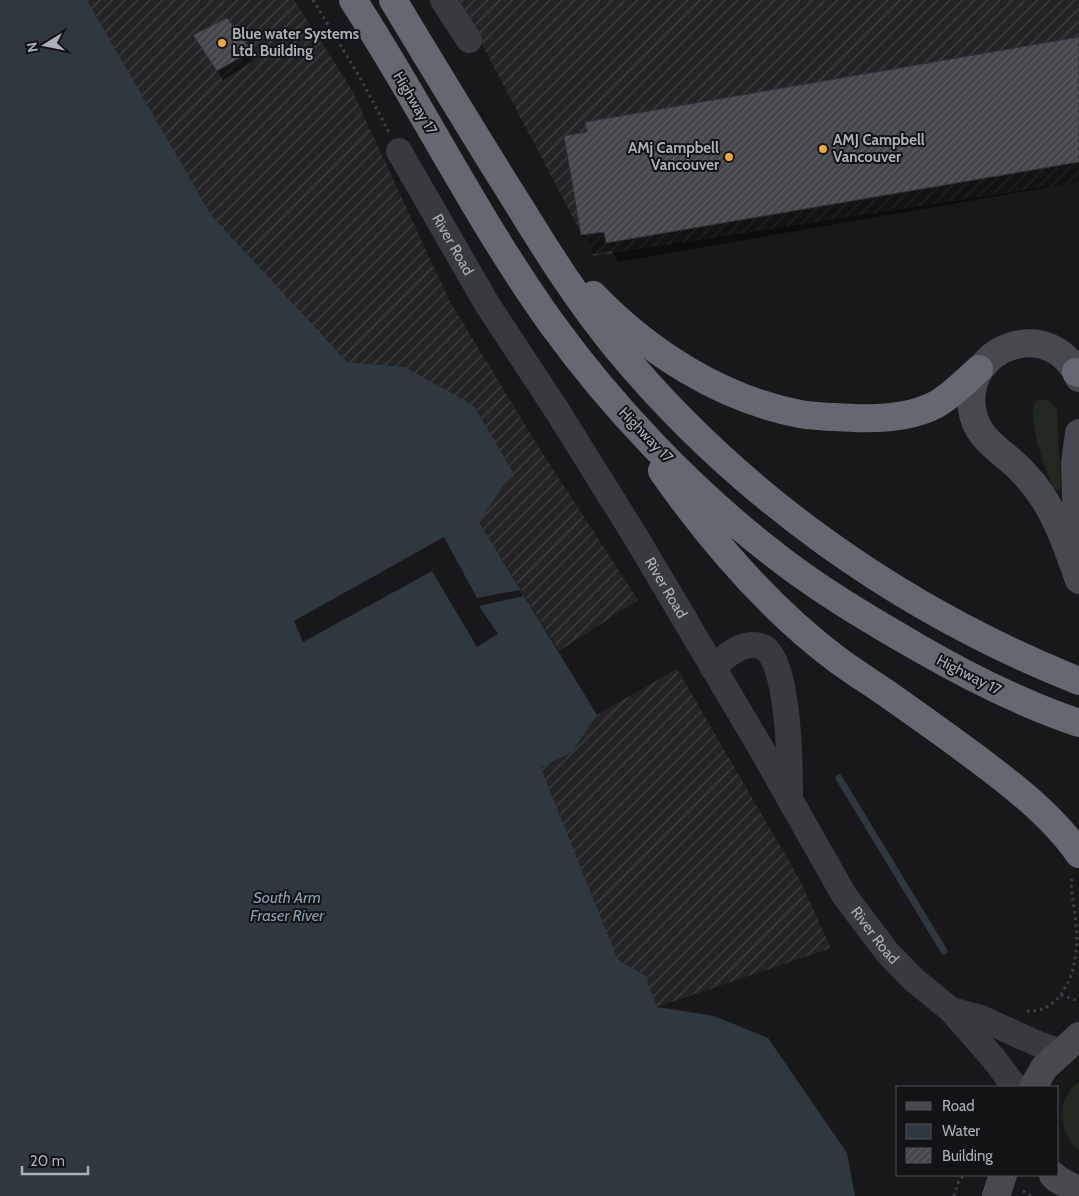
<svg xmlns="http://www.w3.org/2000/svg" width="1079" height="1196" viewBox="0 0 1079 1196" font-family="Cabin,sans-serif">
<defs>
<pattern id="industrial-furrows" width="10" height="10" patternUnits="userSpaceOnUse" patternTransform="scale(1.25)"><rect width="10" height="10" fill="#242427"/><path d="M-1 1l2-2M0 10L10 0M9 11l2-2" fill="none" stroke="#414144"/></pattern>
<pattern id="building-hatch" width="6" height="6" patternUnits="userSpaceOnUse" patternTransform="scale(1.25)"><rect width="6" height="6" fill="#44464a"/><path d="M-1 1l2-2M0 6l6-6M5 7l2-2" fill="none" stroke="#5c5e62"/></pattern>
</defs>
<rect width="100%" height="100%" fill="#18181a"/>
<path fill="url(#industrial-furrows)" d="M87,0H294L352,90L449,300L543,454L638,600L559,651L479,522L513,472L405,367L347,362L211,215Z
M459,0H1079V182L593,256Z
M677,669L800,880L831,948L657,1007L645,975L618,960L541,768L572,752L597,715Z"/>
<path fill="#202820" d="M1041,399L1050,401L1057,409L1061,488L1059,490L1054,489C1046,474 1026,416 1035,402Z
M1079,1082V1151C1058,1134 1055,1098 1079,1082Z"/>
<path fill="#2e383e" d="M0,0H87L211,215L347,362L405,367L474,406L513,472L479,522L597,715L572,752L541,768L618,960L645,975L657,1007L714,1016L768,1038L847,1153L855,1196H0Z"/>
<path fill="#18181a" d="M444,537L477,598L520,590L523,596L479,606L498,634L477,647L432,571L303,642L294,621Z"/>
<path fill="#0007" d="M1079,38V182L618,262L612,251L593,254L582,235L566,137Z
M200,44L251,51L256,60L223,80Z"/>
<g fill="none" stroke-linecap="round" stroke-linejoin="round">
<path stroke="#2e383e" stroke-width="7" d="M839,778L944,951"/>
</g>
<path fill="url(#building-hatch)" stroke="#323236" d="M227,18L252,51L217,71L193,35Z
M1079,37V162L606,243L604,232L581,235L564,136L587,132L585,122Z"/>
<g fill="none" stroke-linecap="round" stroke-linejoin="round">
<path stroke="#3f4146" stroke-width="3" stroke-dasharray="2.5 4" stroke-linecap="butt" d="M313,0L359,76L389,132
M1061,995L1079,1001
M1027,1011C1039,1012 1050,1007 1058,998C1079,972 1079,940 1074,907C1072,895 1071,888 1072,876
M1023,1191L1031,1196
M954,1196L959,1180L965,1175"/>
<g stroke="#393a3f" stroke-width="26">
<path d="M443,0L469,40"/>
<path id="s1" d="M399,151L487,304L558,412L637,539L758,743L844,895L887,952L913,979L951,1010L994,1059L1015,1087"/>
<path d="M713,668C725,657 741,641 760,646C790,653 790,772 790,798"/>
<path d="M951,1010L981,1018L1038,1044L1060,1052"/>
</g>
<path stroke="#47494f" stroke-width="28" d="M1078,558L1075,463L1079,433
M1079,580C1069,553 1060,524 1044,499C1037,488 1027,476 1018,467C999,449 976,438 972,409C963,344 1053,316 1079,378
M1033,1087L1044,1068L1079,1036
M1053,1175L1057,1179L1079,1191
M996,1196L1003,1175"/>
<path stroke="#656870" stroke-width="28" d="M353,0C422,106 478,221 552,324C612,407 690,489 771,552C816,588 867,618 917,647C969,677 1022,704 1079,723
M393,0C434,68 475,136 518,204C548,253 579,302 616,347C739,496 901,610 1079,681
M593,295C648,352 721,399 800,414C817,417 836,417 853,418C879,419 912,417 935,405C949,398 967,380 979,369
M1076,372L1079,373
M662,471C712,542 769,609 839,661C854,672 870,682 886,693C926,721 966,749 1005,780C1032,801 1059,825 1079,854"/>
</g>
<g fill="#eca83d" stroke="#131315" stroke-width="2">
<circle cx="222" cy="43" r="5"/>
<circle cx="823" cy="149" r="5"/>
<circle cx="729" cy="157" r="5"/>
</g>
<g text-anchor="middle" dominant-baseline="central" stroke-width="4" stroke-linejoin="round" paint-order="stroke">
<g font-size="15" font-weight="bold" fill="#aab0b9" stroke="#131315" text-anchor="start">
<text x="232" y="34">Blue water Systems<tspan x="232" dy="17">Ltd. Building</tspan></text>
<text x="833" y="140">AMJ Campbell<tspan x="833" dy="17">Vancouver</tspan></text>
<text x="719" y="148" text-anchor="end">AMj Campbell<tspan x="719" dy="17">Vancouver</tspan></text>
</g>
<g font-size="15" fill="#aab0b9" stroke="#131315">
<text transform="translate(415 103) rotate(59)">Highway 17</text>
<text stroke="none"><textPath href="#s1" startOffset="108">River Road</textPath></text>
<text transform="translate(646 435) rotate(46)">Highway 17</text>
<text stroke="none"><textPath href="#s1" startOffset="512">River Road</textPath></text>
<text transform="translate(969 675) rotate(27)">Highway 17</text>
<text stroke="none"><textPath href="#s1" startOffset="918">River Road</textPath></text>
</g>
<g font-size="16" font-style="italic" fill="#839fb3" stroke="#131315">
<text x="287" y="897">South Arm<tspan x="287" dy="18">Fraser River</tspan></text>
</g>
</g>
<rect x="896" y="1086" width="162" height="90" fill="#131315" stroke="#4f5257"/>
<rect x="906" y="1102" width="25" height="8" fill="#47494f" stroke="#4f5257"/>
<text x="942" y="1111" font-size="15" fill="#aab0b9">Road</text>
<rect x="906" y="1124" width="25" height="15" fill="#2e383e" stroke="#4f5257"/>
<text x="942" y="1136" font-size="15" fill="#aab0b9">Water</text>
<rect x="906" y="1148" width="25" height="15" fill="url(#building-hatch)" stroke="#4f5257"/>
<text x="942" y="1161" font-size="15" fill="#aab0b9">Building</text>
<g transform="translate(45 45) rotate(260)" stroke="#131315" stroke-width="4" paint-order="stroke">
<path d="M0-4L9 19L0 12L-9 19Z" fill="#aab0b9"/>
<text y="-8" font-size="14" font-weight="bold" text-anchor="middle" fill="#aab0b9">N</text>
</g>
<path d="M22 1166v8h66v-8" fill="none" stroke="#aab0b9" stroke-width="2.5"/>
<text x="30" y="1166" font-size="15" fill="#aab0b9" stroke="#131315" stroke-width="4" paint-order="stroke">20 m</text>
</svg>
